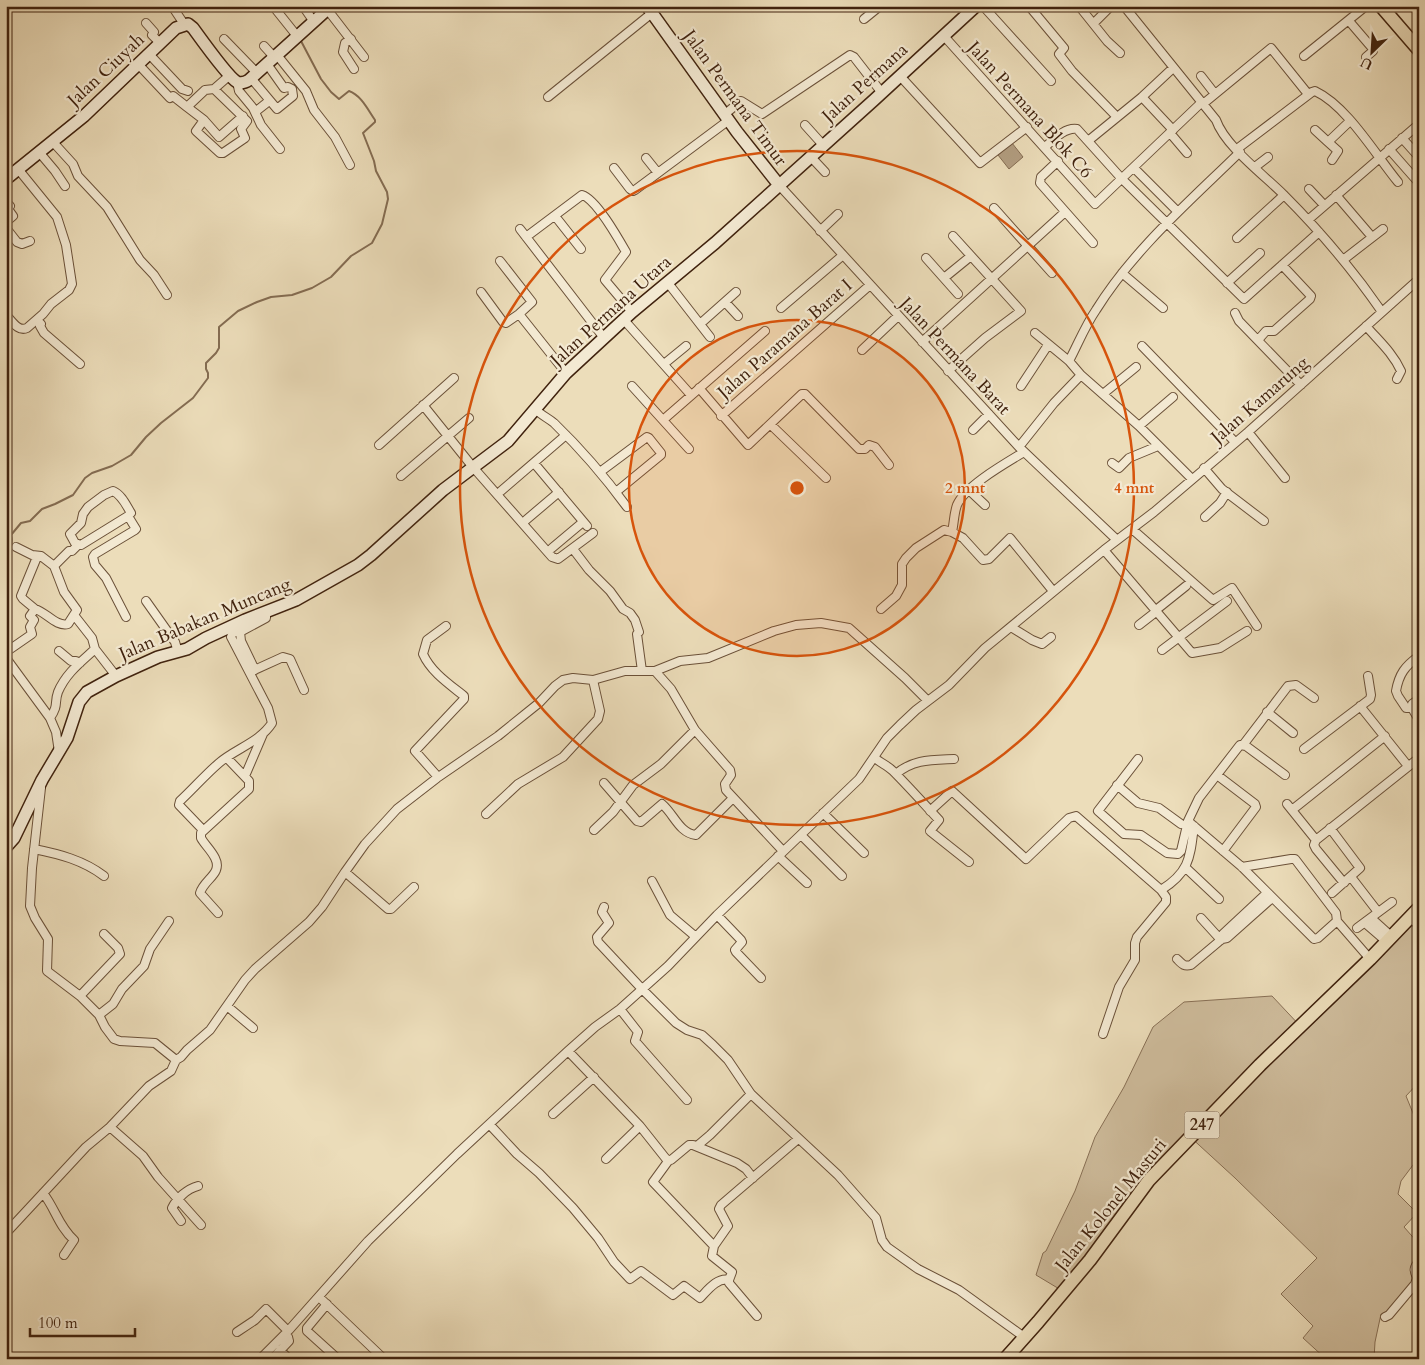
<svg xmlns="http://www.w3.org/2000/svg" width="1425" height="1365" viewBox="0 0 1425 1365" font-family="Cardo,serif">
<rect width="100%" height="100%" fill="#ecddba"/>
<filter id="stains"><feTurbulence type="fractalNoise" baseFrequency=".004" numOctaves="4"/><feColorMatrix values="0 0 0 0 .2 0 0 0 0 .09 0 0 0 0 .02 0 0 0 .5 -.17"/></filter>
<radialGradient id="worn" r=".72"><stop offset=".6" stop-color="#630" stop-opacity="0"/><stop offset="1" stop-color="#630" stop-opacity=".3"/></radialGradient>
<path fill="#cfbd9d" stroke="#887056" d="M1411,922L1419,930V1059L1416,1063L1419,1065V1082L1406,1096L1415,1118L1419,1122V1157L1401,1181L1398,1194L1417,1213L1404,1227L1419,1244V1260L1411,1268L1416,1280L1385,1315L1381,1314L1375,1342L1374,1359H1326L1303,1338L1313,1326L1281,1294L1317,1258L1235,1178L1187,1134L1061,1290L1036,1275L1043,1253L1046,1251L1075,1191L1095,1137L1124,1087L1153,1027L1184,1002L1272,996L1303,1029Z"/>
<path fill="#b29d80" stroke="#846c52" d="M1012,143L1023,157L1009,169L998,155Z"/>
<g fill="none" stroke-linecap="round" stroke-linejoin="round">
<path stroke="#846c52" stroke-width="2" d="M6,554C12,548 13,542 11,535L21,523L30,521L42,509L55,504L73,495L85,478L92,473L112,466L131,455L146,437L161,423L193,398L208,378V373L206,369V363L216,353L219,348V327L238,311L257,302L271,297L292,295L312,288L331,277L351,256L372,243L382,224L388,199L387,192L376,171L374,161L363,133L375,122V120C368,110 361,95 349,91L339,99L331,92L321,79L301,41"/>
<defs>
<path id="street" d="M172,6L184,24
M273,6L297,36
M303,6L314,22
M983,6L1051,81
M1029,6L1064,48L1059,54L1072,71L1117,117
M1079,6L1107,41L1120,53
M1124,6L1216,120C1225,146 1264,175 1284,195C1320,231 1353,270 1382,312
M327,9L364,57
M864,19L880,6
M1349,21L1373,49V51L1366,57
M146,23L154,32L152,35L160,43
M1094,23L1111,6
M943,35L1095,204L1202,102
M224,39L257,73
M351,39L345,43L343,52L354,69
M264,46L274,57
M149,54L182,89L188,91
M277,55L306,91L314,110L335,137L350,165
M1304,56L1366,6
M138,64L170,98L173,96L187,107
M230,75L214,89L205,90L187,107L204,120L219,137L243,116
M900,76L980,163L1027,127
M1201,76L1215,94
M251,78L277,109L293,96L292,89L288,87L284,88L267,64
M237,82L239,91L253,108L261,125L280,149
M548,97L652,13
M1142,97L1173,130
M1203,104L1271,48L1308,94
M255,112L269,101
M725,114L741,101L762,114L850,55L854,57L882,93
M204,120L196,131L220,153H223L245,138L241,129L247,121L214,89
M805,125L823,145
M1315,130L1328,142
M1170,133L1187,153
M1402,138L1419,157
M52,141L73,164L78,176L107,207L140,260L154,275L167,295
M1088,141L1142,97L1173,68
M1045,147C1053,140 1065,127 1077,129L1122,179L1244,299L1319,232
M1237,149L1312,92L1315,91C1347,106 1375,154 1398,182
M1389,149L1419,183
M39,152L55,171L65,186
M810,156L825,172
M646,158L658,173
M1332,160L1338,151L1328,142L1350,121
M1058,161L1041,177L1040,183L1093,243
M1255,167L1268,157
M614,168L630,189L633,191L635,190L729,120
M1134,168L1177,211
M779,185L1019,447L1117,540
M1309,189L1324,205
M1336,195L1372,237
M6,202L10,206L8,209L13,216L6,222
M994,208L1052,273
M555,216L581,249
M1308,220L1419,124
M6,228L17,242L22,244L30,241
M520,229L604,338
M820,231L838,214
M526,237L582,195C596,199 618,238 626,252L605,280L632,312
M1237,238L1284,195
M926,258L958,294
M1343,260L1383,229
M1122,273L1163,308
M944,278L971,256
M668,283L710,337
M1227,283L1260,253
M481,292L503,322L506,323L519,314L532,302L500,261
M725,302L738,316
M781,308L842,256
M1235,313L1239,321L1301,385
M519,314L566,373
M6,315C12,321 18,332 27,328L43,314L51,304L69,290L72,284L66,245L57,217L18,169
M37,320L41,324L40,326L44,333L80,364
M624,320L691,395
M700,324L736,292
M1366,326C1378,340 1393,353 1401,371L1397,379
M1035,333L1069,361L1081,375L1139,426L1192,479
M1258,340L1266,331H1274L1310,299L1311,296L1282,265
M922,342L1065,212
M1142,346L1235,442
M862,350L898,316
M1069,361C1078,344 1085,326 1096,310C1134,249 1189,202 1240,152
M664,364L686,346
M948,371L985,338L1021,311L953,236
M632,386L689,449
M1021,386L1048,345
M699,388L748,445L802,394H805L859,449H865L869,445L875,447L889,465
M1103,394L1136,367
M423,405L472,466L552,557L558,559L593,533
M535,409C541,415 548,418 554,423C581,449 605,477 627,507
M721,416L870,285
M663,420L765,331
M771,425L826,478
M1139,426L1173,397
M973,430L989,414
M1248,432L1285,478
M379,445L454,378
M1019,447L1054,403L1081,375
M534,463L587,526
M1112,463L1119,468L1129,458L1158,446
M1204,468L1222,489L1264,521
M600,472L647,437L649,438L661,453V455L616,492
M401,476L469,418
M969,490L985,505
M501,491L566,435
M1205,517L1220,503L1227,492
M526,520L559,492
M1132,529L1213,600L1232,588L1257,626
M952,532C954,523 954,513 957,505C965,486 1006,463 1024,452
M552,548L583,522
M573,549L589,570L610,591L623,609L630,613L635,620L639,632L637,634L642,671
M1104,550L1192,653L1220,648L1247,631
M54,566L69,551H72L78,545
M146,601L175,642L178,652
M35,609L23,599L21,596L37,557
M881,609L896,596L902,585V564L906,558L916,548L944,530L952,532L963,538L983,560L989,559L1010,538L1053,591
M1156,610L1186,586
M74,615L92,638L95,649L116,676
M126,617L106,578L95,565L93,557L95,554L135,530L136,529L128,516L131,513C126,505 122,495 113,491L104,495L88,507L83,514L81,523L70,534L75,543L81,545L128,516
M1139,625L1157,611
M1011,627L1032,640L1042,644L1051,637
M240,632L241,641L255,670
M1162,650L1227,601
M59,651L71,661H76L80,663
M6,652L32,634L30,627L34,620L30,616L35,609C46,612 56,627 68,624L77,610L64,592L54,566L41,556L32,555L16,547
M6,658L50,718L56,732L59,752
M655,671L671,689L695,730L730,770L731,775L725,784L726,790L783,851
M250,672L283,657L290,659L304,690
M1419,699L1412,704V708L1419,720
M1360,706L1408,766
M1412,708H1406L1398,696L1396,691C1399,674 1405,666 1419,656
M1267,712L1293,733
M50,718C59,705 54,703 58,692C66,673 81,662 95,649
M1243,745L1288,686L1296,685L1314,698
M1304,749L1370,699L1371,695L1368,676
M874,757C880,763 887,765 893,771C909,787 924,804 939,820L930,831L969,862
M1138,759L1098,811L1124,834L1141,835L1167,853L1178,854L1181,851L1188,821L1199,798L1240,745L1246,746L1285,775
M896,774C913,759 932,760 954,759
M1217,775L1255,804L1256,807L1223,851
M245,776L263,734
M438,777L415,751L464,699V696C449,684 431,672 423,654L427,640L446,626
M604,783L637,821L641,822L662,804C674,814 679,833 696,835L733,798
M1117,785L1138,803L1159,808L1181,824
M1287,804L1316,840
M1292,810L1385,736
M930,811L952,791L1026,859L1069,818L1076,816L1161,890L1166,897V902L1137,937L1135,943V960L1119,987L1103,1034
M823,813L864,853
M486,814L518,784L563,757L598,719L600,711L593,680
M1188,821L1242,867L1314,939L1318,938L1337,921
M1330,828L1360,868L1332,893
M203,830L179,805L180,801C193,789 205,775 219,763C235,749 260,742 272,723L268,708L231,637L233,632H240L266,618V612
M594,830L613,812L633,785L661,764L695,730
M801,835L842,876
M34,849C59,854 83,860 104,876
M778,856L807,883
M1242,867L1291,859H1295L1336,913L1337,921L1370,959
M1186,868L1219,899
M345,872L388,909H391L414,887
M1351,877L1378,912
M652,881L670,915L696,937
M1344,883L1316,849L1314,845L1316,840L1419,758
M1161,890C1190,872 1190,857 1194,826
M1267,893L1223,934L1222,939L1227,938L1272,898
M604,907L602,912L609,923L597,937L598,942L642,989L676,1023L687,1030L702,1035L713,1045L728,1060L751,1094L838,1175L876,1218L882,1240L887,1247L918,1269L959,1290L1024,1337
M218,913L200,893C204,879 223,874 215,858C211,850 205,845 201,838V833L249,789V781L227,758
M717,915L741,940L742,942L735,950L736,952L761,978
M1410,917L1419,926
M1201,918L1221,940
M1371,918L1392,937
M1365,923L1387,942
M1357,928L1392,902
M1177,959C1182,964 1184,967 1191,965L1222,939
M80,996L120,954L118,948L104,934
M227,1006L253,1028
M620,1009L638,1032L635,1041L687,1100
M99,1015L113,1004L122,989L144,966L150,949L169,921
M568,1051L640,1126L667,1160H671L689,1145H693L737,1163L746,1169L753,1178
M176,1060L181,1057L187,1050L210,1030L245,980L255,969L309,922L322,907L345,872L365,844L397,809L437,778L498,736L539,703L555,686L563,680L573,678L593,680L625,671H655L680,661L708,658L774,631L796,625L821,623L849,628L905,678L928,701
M553,1114L594,1077
M490,1125L517,1154L539,1173L573,1208L598,1238L614,1262L630,1279L641,1271L673,1295L684,1286L700,1298C707,1291 717,1277 729,1280
M110,1127L143,1156L158,1177L201,1225
M697,1146L710,1135L751,1094
M606,1159L640,1126
M669,1160L653,1182L714,1246
M43,1193C55,1208 59,1227 74,1240L64,1255
M181,1221L172,1208C177,1198 187,1189 198,1186
M6,1233L86,1147L110,1127L149,1086L171,1071L176,1060L155,1043L120,1041L114,1039L105,1027L99,1015L80,996L47,971L48,939L35,918L30,906L32,868L41,788
M319,1297L384,1359
M327,1304L307,1328V1331L338,1359
M757,1316L729,1283V1280L732,1272L712,1256L714,1246L728,1226L719,1209L721,1205L798,1139
M1385,1317L1389,1315L1415,1284L1417,1278C1414,1271 1413,1267 1419,1262
M237,1332L255,1320L266,1309L288,1331
M280,1350L289,1359
M260,1359L289,1330L368,1241L457,1154L568,1051L595,1027L620,1009L668,966L717,915L859,779L887,738L900,725L916,710L949,685L985,648L1104,550L1154,512L1248,432L1419,279
M272,1359L289,1341L288,1337L285,1334"/>
<path id="secondary" d="M647,6L737,132L779,185
M6,179L84,116L176,28L188,24L193,28C201,39 228,77 237,82C242,84 246,82 249,80L331,6
M6,847L14,838L42,780L67,738L79,702L87,692L116,676L158,657L187,649L206,638L245,620L296,600L358,565L371,555L443,490L508,441L566,373L632,312L715,243L874,100L976,6"/>
<path id="primary" d="M1381,6L1419,50
M1005,1359L1038,1322L1090,1260L1149,1180L1260,1065L1370,959L1419,908"/>
</defs>
<use href="#street" stroke="#6b5139" stroke-width="10"/>
<use href="#secondary" stroke="#40220e" stroke-width="14"/>
<use href="#primary" stroke="#40220e" stroke-width="15"/>
<use href="#street" stroke="#f3e9d2" stroke-width="8"/>
<use href="#secondary" stroke="#f3e9d2" stroke-width="11"/>
<use href="#primary" stroke="#ecddba" stroke-width="12"/>
</g>
<circle cx="797" cy="488" r="168" fill="#d7540c" fill-opacity=".12"/>
<g fill="none" stroke="#d7540c" stroke-width="2.5">
<circle cx="797" cy="488" r="168"/>
<circle cx="797" cy="488" r="337"/>
</g>
<g text-anchor="middle" dominant-baseline="central" stroke-width="4.5" stroke-linejoin="round" paint-order="stroke">
<rect fill="#f3e9d2" stroke="#765e49" stroke-width="1" x="1184.5" y="1111.5" width="35" height="27" rx="4"/>
<g font-size="16" font-weight="bold" fill="#40220e">
<text x="1202" y="1125">247</text>
</g>
<g font-size="18" fill="#40220e" stroke="#f3e9d2">
<text transform="translate(106 70) rotate(-43)">Jalan Ciuyah</text>
<text transform="translate(865 83) rotate(-42)">Jalan Permana</text>
<text transform="translate(735 98) rotate(54)">Jalan Permana Timur</text>
<text transform="translate(1030 110) rotate(48)">Jalan Permana Blok C6</text>
<text transform="translate(611 311) rotate(-42)">Jalan Permana Utara</text>
<text transform="translate(785 339) rotate(-41)">Jalan Paramana Barat I</text>
<text transform="translate(955 356) rotate(47)">Jalan Permana Barat</text>
<text transform="translate(1260 400) rotate(-41)">Jalan Kamarung</text>
<text transform="translate(205 619) rotate(-23)">Jalan Babakan Muncang</text>
<text transform="translate(1111 1205) rotate(-51)">Jalan Kolonel Masturi</text>
</g>
</g>
<circle cx="797" cy="488" r="8" fill="#d7540c" stroke="#f3e9d2" stroke-width="2.5"/>
<g font-size="15" text-anchor="middle" font-weight="bold" fill="#d7540c" stroke="#f3e9d2" stroke-width="4.5" stroke-linejoin="round" paint-order="stroke">
<text x="965" y="493">2 mnt</text>
<text x="1134" y="493">4 mnt</text>
</g>
<rect width="1425" height="1365" fill="none" stroke="#ecddba" stroke-width="25"/>
<rect x="8" y="8" width="1410" height="1350" fill="none" stroke="#40220e" stroke-width="2.5"/>
<rect x="12" y="12" width="1400" height="1340" fill="none" stroke="#40220e"/>
<g transform="translate(1372 52) rotate(205)" stroke="#f3e9d2" stroke-width="4" paint-order="stroke">
<path d="M0-4L9 19L0 12L-9 19Z" fill="#40220e"/>
<text y="-8" font-size="14" font-weight="bold" text-anchor="middle" fill="#40220e">U</text>
</g>
<path d="M30 1328v8h105v-8" fill="none" stroke="#40220e" stroke-width="2.5"/>
<text x="38" y="1328" font-size="15" fill="#40220e" stroke="#f3e9d2" stroke-width="4" paint-order="stroke">100 m</text>
<rect width="100%" height="100%" filter="url(#stains)"/>
<rect width="100%" height="100%" fill="url(#worn)"/>
</svg>
